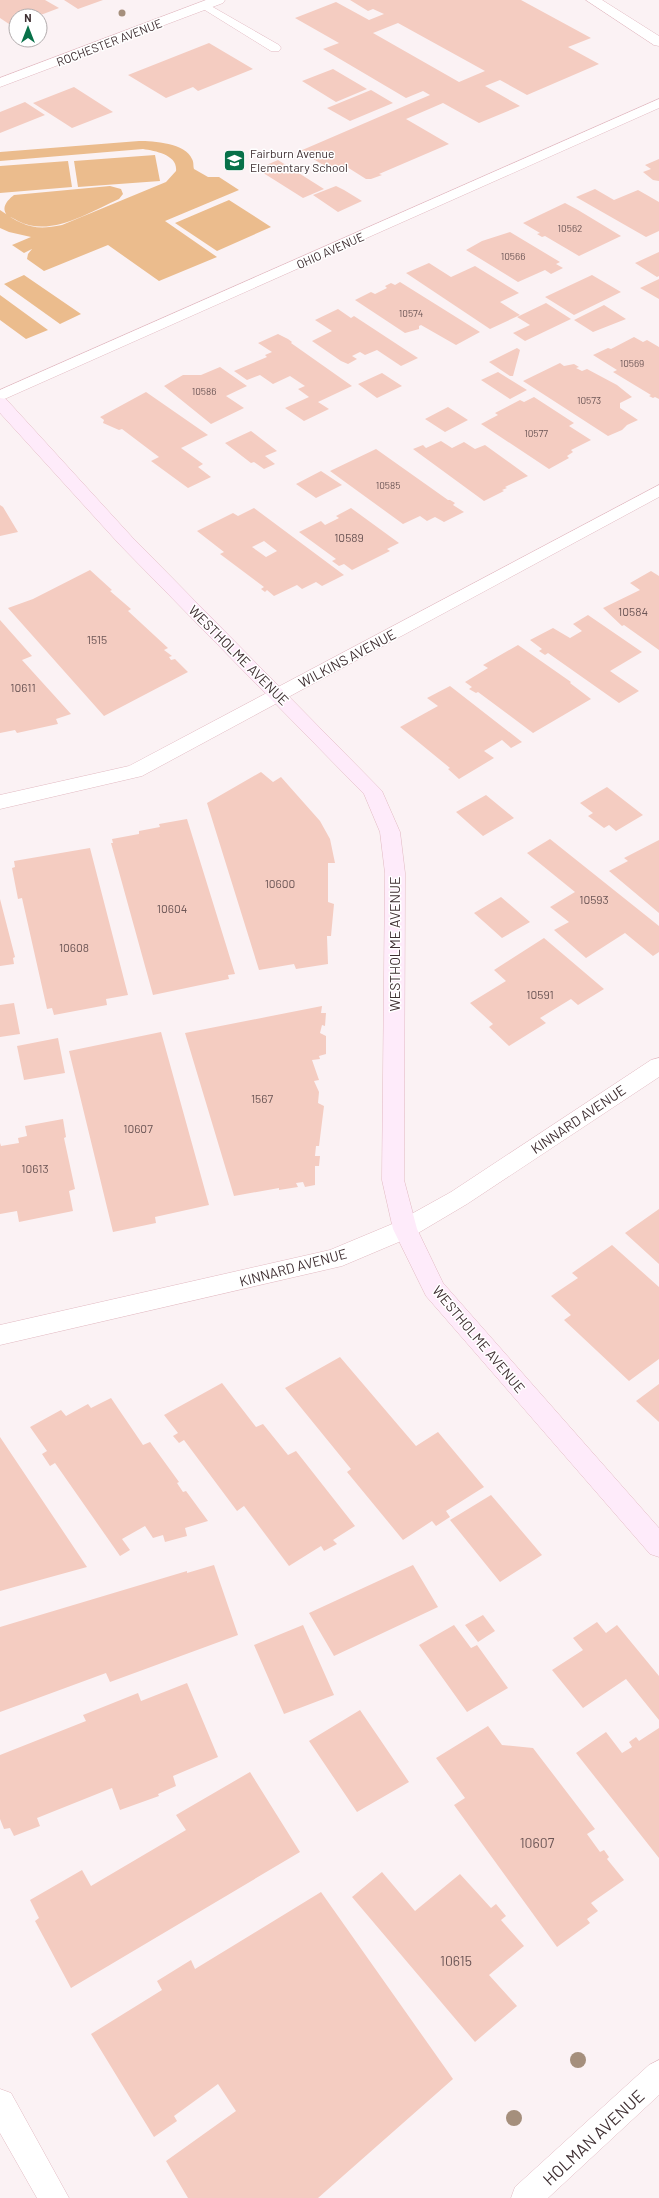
<svg xmlns="http://www.w3.org/2000/svg" width="659" height="2198" viewBox="0 0 659 2198" font-family="Barlow,sans-serif">
<rect width="100%" height="100%" fill="#fbf2f4"/>
<path fill="#ebbc8d" d="M139,141C153,141 186,143 192,159C194,162 193,166 194,169L208,177H219L239,190L165,221L217,257L159,281L108,245L44,271L27,259L28,254L32,249L24,253L12,245L31,237L9,232L0,228V210C23,226 34,231 62,225L166,182L176,171C178,155 156,151 143,149L0,161V152Z
M155,155L160,181L78,187L74,161Z
M68,161L72,187L0,193V166Z
M110,186L121,189L123,194L119,199C90,212 50,238 18,221C15,219 10,217 7,215C0,207 9,199 14,195Z
M229,200L271,227L217,251L175,223Z
M24,275L81,314L60,324L4,284Z
M0,295L48,330L26,339L0,320Z"/>
<path fill="#f4ccc1" fill-rule="evenodd" d="M0,0H45L59,8L38,16H16V24L12,26L0,18Z
M64,0H103L78,9Z
M350,0H521L591,38L568,47L599,64L527,95L500,80L485,86L520,106L479,123L443,103L406,119L449,144L379,174L382,175L371,179H366L347,167L335,172L300,151L430,95L423,91L406,98L323,49L339,43L295,18L336,2L369,20L384,14L373,9L368,11ZM398,23L485,71L459,82L373,33Z
M209,43L253,69L198,91L193,87L166,98L128,75Z
M333,69L367,89L336,102L302,81Z
M74,87L113,112L72,128L33,103Z
M371,90L393,103L350,121L327,108Z
M25,102L45,115L0,133V112Z
M659,159V181L653,180L643,172L651,169L645,165Z
M278,160L324,189L303,198L257,169Z
M336,186L344,190L362,201L338,212L313,195Z
M595,189L614,200L638,190L659,202V231L646,237L576,197Z
M565,203L578,210L621,236L579,256L545,236L542,237L537,234L540,233L523,223Z
M510,232L560,262L556,264L563,268L551,274L545,270L518,282L466,250L482,241Z
M659,252V276L657,277L635,263Z
M429,263L451,277L475,266L519,293L500,302L520,315L490,329L406,273Z
M592,275L621,292L574,315L545,297Z
M659,279V299L640,288Z
M400,282L480,332L456,345L421,325L419,326V329L405,333L355,300L371,292L375,294L387,288L385,286L391,283L395,285Z
M546,303L571,319L525,341L513,333L530,325L517,317Z
M604,305L626,319L593,332L574,320Z
M338,309L351,318L354,316L418,358L401,366L377,350L365,355L360,352L352,356L357,359L348,364L341,361L312,341L332,331L315,320Z
M278,334L288,339L292,342L291,343L352,386L318,402L329,409L304,421L285,408L309,397L298,389L305,386L290,376L273,384L260,375L247,380L234,371L267,357L265,355L272,352L258,343Z
M634,337L643,342L647,340L659,347V399L655,397L653,398L649,396L651,395L613,372L617,370L593,355L608,348L611,349Z
M517,348L520,350L513,376H510L489,362Z
M560,363L564,366L574,364L579,367L576,368L582,371L587,369L617,385L632,397L620,403V408L638,420L627,425L622,430L608,436L523,381Z
M220,367L247,386L226,396L244,408L211,424L164,386L183,375H201Z
M498,372L527,390L510,399L481,380Z
M382,373L402,386L377,398L358,384Z
M146,392L208,435L181,448L203,464L198,467L211,477L188,488L151,461L159,457L122,429L119,430L103,423L104,420L100,417Z
M534,397L574,423L569,426L591,440L571,450L573,452L567,456L569,458L549,469L481,424L498,415L495,413L520,400L524,402Z
M448,407L468,420L445,432L425,419Z
M251,431L277,451L265,456L275,464L264,469L254,462L251,463L225,443Z
M441,441L452,448L464,442L475,449L485,445L528,476L505,487L507,488L502,490L504,491L484,501L413,449L423,445L426,448Z
M376,449L448,500H450L455,503L453,505L464,512L444,522L435,517L427,521L420,516L403,524L330,471Z
M321,471L342,485L316,498L296,484Z
M0,505L3,507L18,532L0,536Z
M254,508L344,575L322,586L316,582L302,589L297,585L274,596L267,590L265,592L261,589L264,587L220,554L224,552L197,531L233,513L238,516ZM264,541L277,551L266,557L252,547Z
M351,508L399,543L387,549L390,551L352,570L344,564L339,566L332,561L336,559L299,532L321,521L325,525L339,518L336,516Z
M90,570L112,590L110,591L131,609L128,611L168,648L164,650L172,656L169,657L171,660L175,659L188,672L104,716L8,608L33,599Z
M651,571L659,576V650L624,625L622,626L603,608L640,590L630,583Z
M588,615L642,652L610,671L639,691L619,703L548,653L545,655L539,651L542,649L530,640L553,628L570,638L582,631L573,624Z
M0,620L32,656L22,660L71,714L56,719L58,724L17,733L15,730L0,733Z
M518,645L571,682L570,683L591,699L533,733L478,692L476,693L469,689L472,687L465,682L488,668L483,665Z
M450,686L522,742L511,748L502,740L484,751L494,758L459,779L448,769L450,768L400,727L438,706L427,698Z
M261,772L273,782L281,777L320,821L330,839L335,863H328V902L334,904L331,936H327L328,964L296,969L294,964L259,970L207,803Z
M607,787L643,815L616,831L609,825L604,828L588,816L593,813L580,803Z
M486,795L514,818L483,836L456,812Z
M187,819L235,974L228,975L229,979L153,995L111,843H113L112,839L139,834V831L160,827L159,824Z
M550,839L659,926V952L653,956L625,933L586,958L554,930L569,922L550,907L575,892L527,853Z
M659,840V913L609,871L628,861L624,858Z
M90,848L128,995L106,999L107,1005L54,1015L52,1008L47,1009L22,898L18,899L12,868L15,867L14,861Z
M501,897L530,922L502,938L474,913Z
M0,899L15,957L13,958L14,964L0,966Z
M544,938L604,989L578,1005L571,999L540,1018L546,1023L509,1046L489,1027L493,1024L470,1003L506,981L494,970Z
M14,1003L20,1034L0,1037V1005Z
M322,1006L321,1013H326L325,1026L322,1025L320,1033L326,1036V1054L319,1056L320,1059L312,1060L319,1080L314,1081L319,1092L318,1103L324,1106L319,1146H316L315,1156H320L319,1166H315V1185L305,1187L303,1182L296,1183L298,1187L279,1190V1188L234,1196L185,1033Z
M161,1032L209,1205L155,1217L156,1223L113,1232L69,1051Z
M58,1038L65,1073L24,1080L17,1046Z
M63,1119L66,1137L64,1138L75,1189L69,1191L73,1211L19,1222L17,1211L0,1214V1143L1,1146L19,1143L18,1138L27,1136L25,1126Z
M659,1209V1264L625,1233Z
M612,1245L659,1287V1359L629,1381L564,1320L571,1315L551,1296L578,1278L572,1273Z
M340,1357L416,1446L438,1432L484,1487L446,1511L450,1517L436,1526L432,1521L403,1540L347,1472L351,1469L285,1388Z
M222,1383L256,1427L263,1424L288,1455L296,1451L355,1526L333,1540L337,1544L324,1551L321,1546L289,1566L244,1506L237,1511L184,1440L179,1443L173,1436L178,1433L164,1415Z
M659,1384V1422L636,1401Z
M111,1398L143,1445L150,1442L179,1482L177,1483L183,1492L186,1491L208,1521L185,1528L187,1536L165,1542L163,1535L153,1538L145,1526L122,1539L130,1550L120,1556L55,1463L50,1466L42,1454L47,1451L30,1427L61,1410L66,1416L88,1404L91,1408Z
M0,1437L87,1567L0,1591Z
M491,1495L542,1555L500,1582L450,1520Z
M214,1565L238,1635L110,1682L106,1673L0,1712V1627L187,1571V1573Z
M413,1565L438,1607L334,1656L309,1613Z
M483,1615L495,1631L478,1642L465,1625Z
M597,1622L606,1633L617,1625L659,1676V1720L626,1679L583,1708L552,1670L583,1650L573,1638Z
M303,1625L334,1695L284,1714L254,1645Z
M454,1625L471,1648L477,1645L508,1688L467,1712L419,1645Z
M187,1683L218,1757L173,1776L176,1786L158,1794L159,1796L120,1810L112,1788L37,1818L40,1826L14,1836L10,1828L4,1829L0,1819V1755L86,1721L83,1715L138,1693L141,1701Z
M360,1710L409,1782L357,1812L309,1741Z
M488,1726L502,1745L533,1748L595,1829L587,1834L600,1852L604,1850L609,1857L607,1859L624,1880L591,1903L598,1911L587,1919L590,1923L557,1947L454,1805L465,1798L436,1758Z
M659,1728V1858L576,1753L606,1732L622,1753L632,1747L629,1742L636,1737L639,1741Z
M250,1772L300,1852L71,1988L35,1921L39,1918L30,1900L82,1870L91,1886L186,1830L176,1815Z
M382,1872L415,1911L460,1874L491,1908L496,1904L506,1916L501,1920L524,1946L489,1975L517,2006L475,2042L352,1897Z
M321,1892L453,2079L318,2198H188L166,2161L236,2111L218,2084L174,2116L177,2121L154,2137L91,2034L162,1990L157,1981L191,1960L195,1969Z"/>
<g fill="none" stroke-linecap="round" stroke-linejoin="round">
<defs>
<path id="lane" d="M204,2L279,45L281,48L279,51H271L200,7L198,5L200,3Z"/>
<path id="street" d="M206,0H225L223,3L0,87V78Z
M586,0H602L659,36V46L654,45Z
M659,99V108L0,401V390Z
M659,485V497L142,776L0,809V795L129,766Z
M659,1058V1077L467,1204L413,1236L342,1266L0,1345V1325L330,1250L397,1222L451,1192L651,1060Z
M659,2060V2095L548,2198H511L515,2187L649,2065Z
M0,2089L11,2093L69,2198H37L0,2133Z"/>
<path id="secondary" d="M0,398L6,399L132,537L382,791L400,832L405,873L404,1180L417,1229L443,1283L659,1528V1557L650,1554L426,1296L393,1229L382,1180L385,873L380,832L364,794L120,545L0,413Z"/>
</defs>
<use href="#lane" stroke="#e2bac2" stroke-width="1"/>
<use href="#street" stroke="#e2bac2" stroke-width="1"/>
<use href="#secondary" stroke="#e2bac2" stroke-width="1"/>
<use href="#lane" fill="#fff" fill-rule="evenodd"/>
<use href="#street" fill="#fff" fill-rule="evenodd"/>
<use href="#secondary" fill="#feebfa" fill-rule="evenodd"/>
</g>
<g fill="#a58f7c">
<circle cx="122" cy="13" r="3.5"/>
<circle cx="578" cy="2060" r="8"/>
<circle cx="514" cy="2118" r="8"/>
</g>
<defs>
<symbol id="school-square" viewBox="-11 -11 22 22"><rect x="-9" y="-9" width="18" height="18" rx="4" fill="#087149" stroke="#fff"/><path d="M0-5L7-2L0 1L-7-2ZM-4 1L0 2.5L4 1V4Q0 6-4 4Z" fill="#fff"/></symbol>
</defs>
<g fill-rule="evenodd">
<use href="#school-square" x="222" y="148" width="25" height="25"/>
</g>
<g text-anchor="middle" dominant-baseline="central" stroke-width="3" stroke-linejoin="round" paint-order="stroke">
<g font-size="10" fill="#6c5656">
<text x="570" y="228">10562</text>
<text x="513" y="256">10566</text>
<text x="411" y="313">10574</text>
<text x="632" y="363">10569</text>
<text x="204" y="391">10586</text>
<text x="589" y="400">10573</text>
<text x="536" y="433">10577</text>
<text x="388" y="485">10585</text>
</g>
<g font-size="12" fill="#3f2f32" stroke="#fff">
<text transform="translate(109 42) rotate(-21)">ROCHESTER AVENUE</text>
<text transform="translate(330 250) rotate(-24)">OHIO AVENUE</text>
</g>
<g font-size="12" fill="#3f2f32" stroke="#fff" text-anchor="start">
<text x="250" y="153">Fairburn Avenue<tspan x="250" dy="14">Elementary School</tspan></text>
</g>
<g font-size="12" fill="#6c5656">
<text x="349" y="537">10589</text>
<text x="633" y="611">10584</text>
<text x="97" y="639">1515</text>
<text x="23" y="687">10611</text>
<text x="280" y="883">10600</text>
<text x="594" y="899">10593</text>
<text x="172" y="908">10604</text>
<text x="74" y="947">10608</text>
<text x="540" y="994">10591</text>
<text x="262" y="1098">1567</text>
<text x="138" y="1128">10607</text>
<text x="35" y="1168">10613</text>
</g>
<g font-size="14" fill="#3f2f32" stroke="#fff">
<text transform="translate(239 655) rotate(45)">WESTHOLME AVENUE</text>
<text transform="translate(347 658) rotate(-28)">WILKINS AVENUE</text>
<text transform="translate(394 944) rotate(-90)">WESTHOLME AVENUE</text>
<text transform="translate(578 1119) rotate(-34)">KINNARD AVENUE</text>
<text transform="translate(293 1267) rotate(-15)">KINNARD AVENUE</text>
<text transform="translate(479 1339) rotate(50)">WESTHOLME AVENUE</text>
</g>
<g font-size="14" fill="#6c5656">
<text x="537" y="1842">10607</text>
<text x="456" y="1960">10615</text>
</g>
<g font-size="17" fill="#3f2f32" stroke="#fff">
<text transform="translate(593 2137) rotate(-43)">HOLMAN AVENUE</text>
</g>
</g>
<g transform="translate(28 28)"><circle r="19" fill="#ffffff" stroke="#b2acad"/>
<path d="M0-3L7 15L0 10L-7 15Z" fill="#087149"/>
<text y="-6" font-size="11" font-weight="bold" text-anchor="middle" fill="#3f2f32">N</text>
</g>
</svg>
